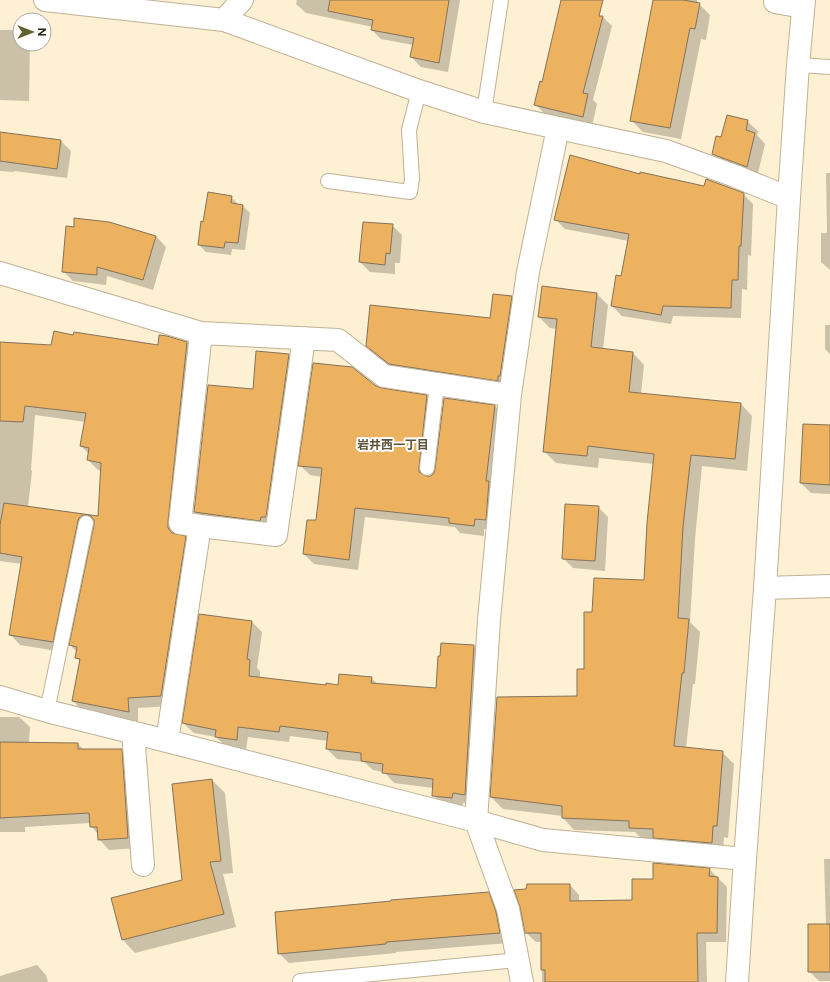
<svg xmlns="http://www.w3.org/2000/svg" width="830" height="982" viewBox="0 0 830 982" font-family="Figtree,'Noto Sans JP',sans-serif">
<rect width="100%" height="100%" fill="#fef0d2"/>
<path fill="#0003" fill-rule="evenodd" d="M297,0H460L448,72L421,67L411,57L413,45L381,39L372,30L373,27L306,13L296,4Z
M654,0H697V4H699L710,15L706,40L701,39L681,139L643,132L631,120Z
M603,17L612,26L593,100L597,104L592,126L545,114L536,105L543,83Z
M0,30H20V44H30L29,101L0,100Z
M747,121L758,131L757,135L765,144L757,177L723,164L713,154L722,138Z
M0,132L7,133L9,134L61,141L71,151L67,178L14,171V172L0,171Z
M826,173H830V270L821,262V233H827Z
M640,175L743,194L753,204L751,256L748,255L747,290L742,289L741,318L673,316L671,324L622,316L612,306L622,277L629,241L565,229L555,219Z
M231,197L239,205L243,206L250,213L245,250L232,249L231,255L206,252L199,245L204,223Z
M110,223L156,236L166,247L153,290L107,276L106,285L73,281L63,271Z
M392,225L402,235L400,263H395V274L370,272L360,262Z
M597,294L608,305L603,350L633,353L644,365L641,394L741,404L752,416L747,471L702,466L695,539L690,622L700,632L695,684H693L686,748L722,752L734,764L728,838L724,837L723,855L642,839L635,832L574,830L563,818V816L503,809L491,797L578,697L584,670L593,613L645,581L654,464L599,458L598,468L556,463L544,451L557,329L550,328L539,317Z
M511,297L521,306L510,385L400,374L377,356L367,346L491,319Z
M825,325H830V354L825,349Z
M74,336L159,346L187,343L197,353L177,532L178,535L185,537L196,548L171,706L138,708V722L83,711L73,701L80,661L76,657L77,652L70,645L95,525L90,527L63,652L20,645L10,634L22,564L0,561V343L52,347ZM35,415L86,422L81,446L89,454L88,460L98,470L102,471L99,517L28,507L32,471L31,470Z
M288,355L298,364L269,530L204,522L195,512L254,390Z
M376,387L381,389L427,396L437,406L428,477H431L435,473L445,399L495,406L505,416L496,530L484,529V536L460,533L455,527L365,517L358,570L314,564L304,554L317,521L322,477L310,475L300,465Z
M830,426V494L811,493L801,483Z
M598,507L608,517L605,571L573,568L563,558Z
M252,622L262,632L257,668L260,671V678L327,687L339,686L371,678L378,684L437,689L473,646L483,656L475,804L463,803L462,807L443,805L433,795V788L394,783L384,772L373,770L364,762L337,759L327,749L328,741L290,736L289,742L248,737L246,749L226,747L216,737L194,733L183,723Z
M0,717H19L30,727L29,743L78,744L84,750H121L132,760L138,848L109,850L99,839L98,834L91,826L90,823L25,827V832H0Z
M212,780L225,793L233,873L223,874L236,927L135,953L123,940L183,880Z
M824,859H830V981H819L809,971L826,925Z
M709,869L727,887L726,942H706L707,982H542V942H536L526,933L570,885L579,895V902L633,900L654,880Z
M488,893L498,903L509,943L396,952V953L289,963L279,953Z
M37,965L46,975L48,982H0V976Z"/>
<path fill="#ecb25f" stroke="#84725a" d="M330,0H449L439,63L410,57L414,38L371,30L373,20L328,11Z
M561,0H603L599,16H603L583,93L588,94L583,117L534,105L540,81L542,82Z
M653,0H683L700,3L695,29L690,28L670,128L630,121Z
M727,115L748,120L746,130L755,133L747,167L712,154L716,136L721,137Z
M0,132L61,140L57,169L0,161Z
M570,155L640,174V172L704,186L706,179L744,193L741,246H739L738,280H732L731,308L663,306L661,315L611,306L616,275L621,276L629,234L554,220Z
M208,192L232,196L231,203L243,205L238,243L225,242L224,248L198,245L201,221L203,222Z
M74,218L109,222L156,236L143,280L97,267V275L62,272L66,226L74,227Z
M363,222L393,224L390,254L386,253L385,265L359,262Z
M542,286L597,293L591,347L633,352L629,392L741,403L735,459L691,455L683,527L678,618L689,619L684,673H682L674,746L723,751L717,826H713L712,843L653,838V829L629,828V821L562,818V806L490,797L497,697L577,696V669H584V612H592L594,578L644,580L647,523L654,454L588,446L587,456L543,452L557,319L538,317Z
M493,294L512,296L500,376H498V381L389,364L366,346L370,305L490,318Z
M54,331L73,335L74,332L158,345L159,335L167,336L187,342L168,522V528L172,533L186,536L161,696L128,698L129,712L72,701L80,659L75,658L77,647L69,645L94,525V520L91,516L87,515H83L79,518L78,521L53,642L9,635L22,557L0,553V525L4,503L98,516L101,463L87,460L89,448L80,446L86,413L25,406L23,422L0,421V342L51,345Z
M256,351L289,354L266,517H261L260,521L194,512L208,385L253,389Z
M313,363L352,367L376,386L382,388L427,395L419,467V472L426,476H431L434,473L435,469L444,398L495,405L486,481H489L486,520L475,519L474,526L449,523V518L355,508L349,560L303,554L307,520H316L322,468L298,466Z
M803,424L830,425V485L800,483Z
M565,504L599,506L595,561L562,559Z
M199,614L252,621L247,659L250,660L249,676L326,685V683L338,685L339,674L372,677L371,683L436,688L438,656H440L441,643L474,645L465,795L453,793L452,798L432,796L433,779L382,773L383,764L361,761V753L326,749L328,732L280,726L279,732L238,727L237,740L215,737L216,730L182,723Z
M0,742L78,743V749H122L128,838L98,840L97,827H90L89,813L0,818Z
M212,779L221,861L210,862L224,914L122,940L111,898L182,880L172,784Z
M653,863L710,868L709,876L718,877L717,933H697L698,982H545V970H541V933H525L520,907L514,890L526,889L527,884H570V901L632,900V879H653Z
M489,892L496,912L500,933L386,942V944L278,954L275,912L391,901V900Z
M808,924H830V972H808Z"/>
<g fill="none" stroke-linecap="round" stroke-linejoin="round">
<defs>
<path id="service" d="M798,65L830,67
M484,112L501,0
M328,181L410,192L412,179L409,130L419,91
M427,468L437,384
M47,711L86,523
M300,981L517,960"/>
<path id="minor" d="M45,0L224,20L419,91L484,112L666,151L735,176L789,198
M775,0V2L803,7
M224,20L242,0
M0,273L201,333L338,340L384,376L510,395
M200,526L276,535L304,338
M765,588L830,586
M0,697L47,711L167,741L476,821L543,840L745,859
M133,732L143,865
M167,741L200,526L180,523L201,333
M522,982L508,909L476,821L489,620L510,395L528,272L558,128"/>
<path id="tertiary" d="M737,982L745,859L765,588L789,198L798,65L804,0"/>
</defs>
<use href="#service" stroke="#bfb195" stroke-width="16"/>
<use href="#minor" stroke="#bfb195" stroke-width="24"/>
<use href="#tertiary" stroke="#bfb195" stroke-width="24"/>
<use href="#service" stroke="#fff" stroke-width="14"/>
<use href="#minor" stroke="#fff" stroke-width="22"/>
<use href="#tertiary" stroke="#fff" stroke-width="22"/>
</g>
<g text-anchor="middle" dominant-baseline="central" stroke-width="4" stroke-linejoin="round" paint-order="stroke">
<g font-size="12" font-weight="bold" fill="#5f5339" stroke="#fff">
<text x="393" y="445">岩井西一丁目</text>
</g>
</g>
<g transform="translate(32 32) rotate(90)"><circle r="19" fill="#ffffff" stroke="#a9a7a3"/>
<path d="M0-3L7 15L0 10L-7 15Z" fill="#60612e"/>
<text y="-6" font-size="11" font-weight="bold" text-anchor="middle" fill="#292419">N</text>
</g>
</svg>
